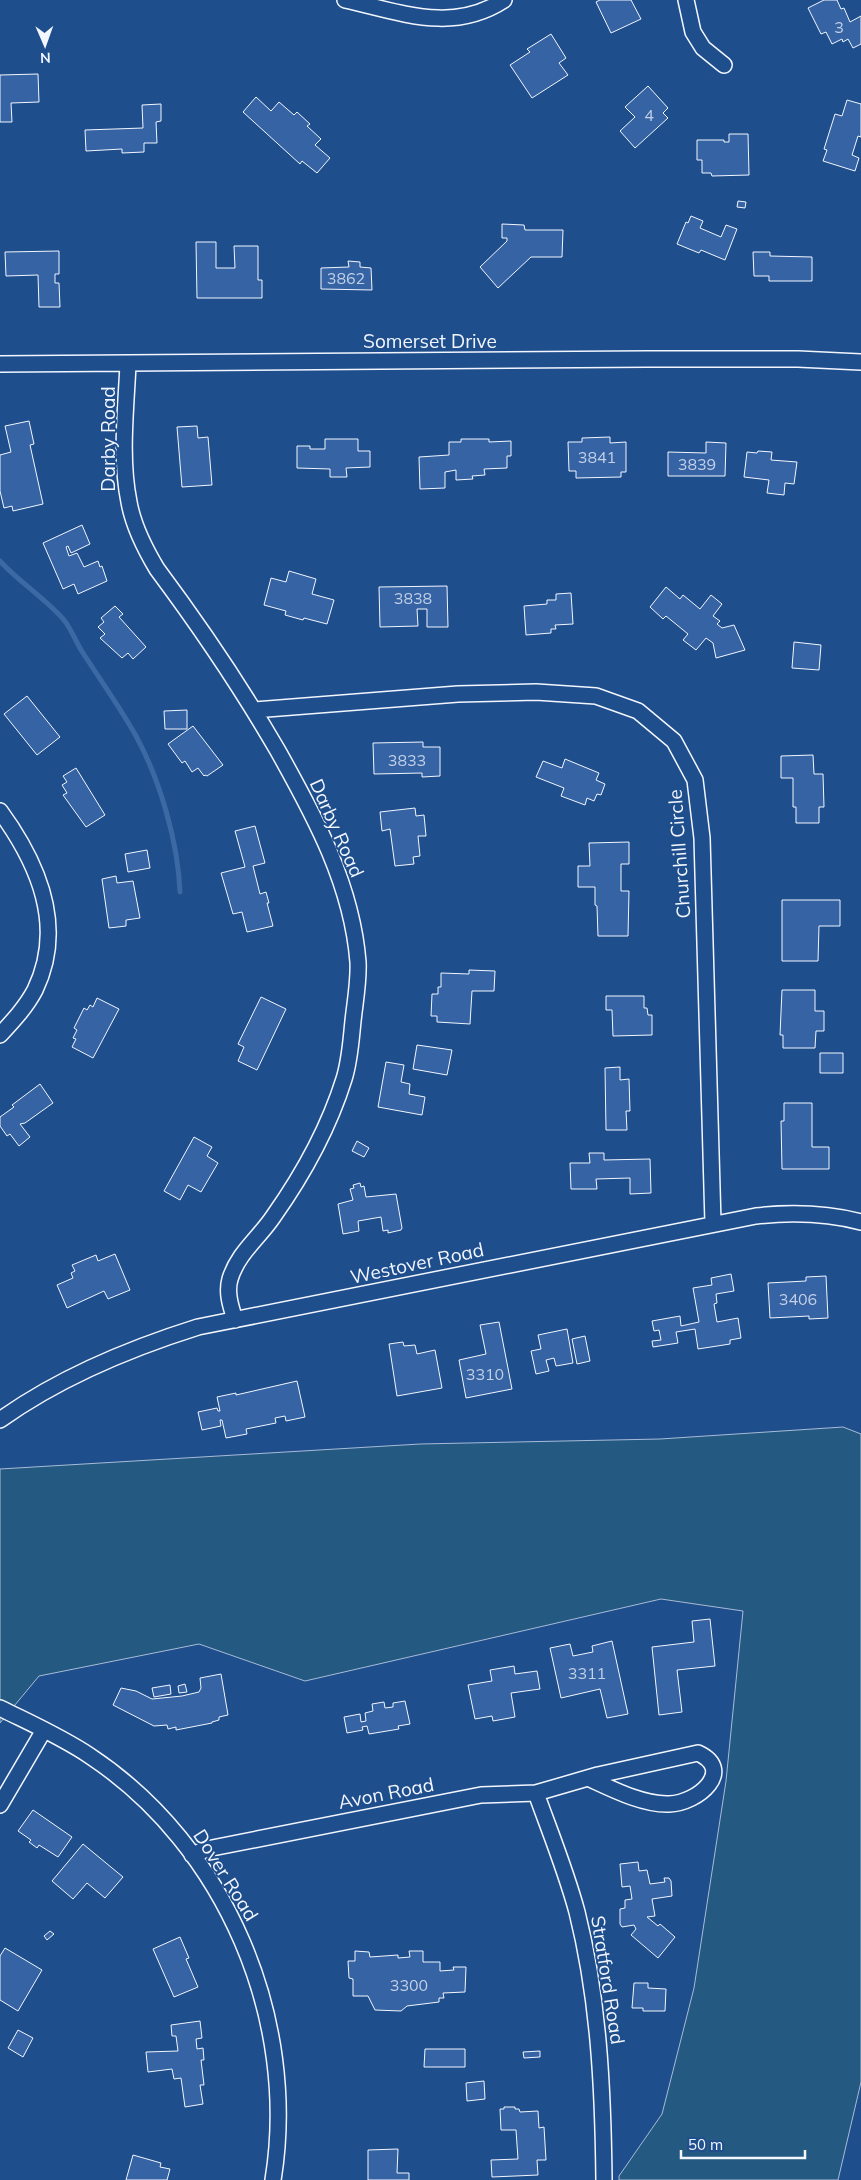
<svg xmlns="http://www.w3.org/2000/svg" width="861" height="2180" viewBox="0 0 861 2180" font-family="Mulish,sans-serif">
<rect width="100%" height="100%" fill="#1f4e8c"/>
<path fill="#245a82" stroke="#a8bbd7" d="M843,1427L861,1434V2082L838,2180H619V2176L662,2114L694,1988L726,1781L743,1611L661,1599L305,1681L199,1644L39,1676L0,1723V1469L420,1444L660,1439Z"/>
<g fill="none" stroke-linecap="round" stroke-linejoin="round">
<path stroke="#3b69a3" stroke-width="5" d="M0,561C19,582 45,598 64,620C72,630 76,643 83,653C101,681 120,707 136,736C160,780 178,842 180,892"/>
</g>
<path fill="#3563a3" stroke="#f2f6ff" d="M600,0H631L641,19L611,33L596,2Z
M824,0H837L841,9L844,8L850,22L861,16V44L853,48L848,39L843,42L842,39L832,44L826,32L821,34L808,8Z
M551,34L566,58L559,63L568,75L532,98L510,65L530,52L527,49Z
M38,74L39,102L11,103L12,122H0V75Z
M648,86L668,108L663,113L668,118L635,148L620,131L635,117L625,107Z
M256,97L271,111L279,102L294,115L297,112L310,124L307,126L321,139L315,145L330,158L317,173L302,161L300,164L243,112Z
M847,100L861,104V137L858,136L852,155L859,158L855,171L823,161L827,150L824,149L835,114L842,116Z
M161,104V121L156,122L157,143H144V152L122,153V149L86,151L85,130L143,128L142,105Z
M729,134H748L749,175L712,176L711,173H702V160H697V140H724V142H729Z
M738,201L746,202L745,208L737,207Z
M691,216L703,221L700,228L721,237L726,225L737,229L725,260L701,250L699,253L677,244L686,222L688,223Z
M502,224L524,225L525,230H563L562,257H531L498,288L480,267L507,241V238H502Z
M196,242H216V268H235L234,246H258V280H262V298H197Z
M59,251V274H55V283H59L60,307H39L38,275L6,276L5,252Z
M753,252H770V256L812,257V281H769V276H754Z
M348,261L360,262V267L371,268L372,290L321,289V268L349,267Z
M29,421L34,444L30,445L43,504L13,511L12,506L4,508L0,491V455L11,452L5,426Z
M197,426L198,438L208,437L212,485L182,487L177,427Z
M610,437V443L626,442V472H621V477L576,478V471H569L568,442H582V438Z
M325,439H358V451H370V467L346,468L347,477H330V469L297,468V446H310V449H325Z
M461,439H489V442L511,441V456H507V468L484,469L485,475L472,476L473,479L456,480V470L445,472V488L420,489L419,457L449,455V442H461Z
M706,442L726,443L725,476H668V452L706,453Z
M758,451L772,452L771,460L797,462L794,484L785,483L784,495L767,493L769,480L744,477L747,452L757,453Z
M82,525L90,544L71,553L68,546L66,547L69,556L77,553L84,567L98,561L100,567L102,566L107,581L78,594L74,584L63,589L43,543Z
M289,571L316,579L312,594L334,600L327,624L304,618L303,620L285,615L286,611L264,605L271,578L286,582Z
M447,586L448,627H427V609H417L418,626L380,627L379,587Z
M666,587L680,599L683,595L700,609L711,595L722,604L713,616L720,621L717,624L722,628L734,625L745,650L716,658L713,643L706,638L696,650L683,640L688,634L666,616L663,619L650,607Z
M571,593L573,624L555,625L556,629H551V633L526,635L524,606L547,604V600H556V594Z
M115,606L123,614L119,617L146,647L133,659L128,653L122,658L100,638L105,634L98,627L104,622L101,618Z
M794,642L821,645L819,670L792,668Z
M27,696L60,737L37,755L4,714Z
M187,710V729H165L164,711Z
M193,726L223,765L207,776L205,775L204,776L198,768L192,772L185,761L182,763L168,744Z
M423,742V747H440V776L422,777V773L374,774L373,743Z
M813,755L814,774H823L824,807H819V823H796V807H793V778H781V756Z
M565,759L599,773L596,780L605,784L601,795L597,794L594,801L587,798L585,805L561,796L564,788L536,777L543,761L562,768Z
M76,768L105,815L86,827L63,795L67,793L62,785L67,782L63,776Z
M415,808L416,816L424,815L426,836H418L420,856L413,857L414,864L395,866L390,829L382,831L380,812Z
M255,826L265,863L253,866L260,894L266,892L269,903H267L273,926L247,932L242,912L233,914L221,873L245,867L235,831Z
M629,842V864H621V891H629L628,936H598L597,906L595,905V887H578V866H590L589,843Z
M147,850L150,868L128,872L125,854Z
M116,876L117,883L133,881L140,918L126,920V926L109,928L102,879Z
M782,900H840V926H819L818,961H782Z
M469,970L495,971L494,991H472L470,1024L437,1022V1016H431L432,994H438V987H441V973L469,974Z
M782,990H815V1011H824V1031H816L815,1048H783V1035H780Z
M606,996H644V1008H647L648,1015H652V1035L613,1036L612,1010H606Z
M261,997L286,1009L257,1070L238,1061L244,1047L238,1044Z
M97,998L119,1009L93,1058L72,1047L76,1039L73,1038L77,1030L74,1028L84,1008L87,1010L90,1005L93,1007Z
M417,1045L452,1050L447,1075L413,1069Z
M820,1053H843V1073H820Z
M386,1062L404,1065L401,1082L410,1084L409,1094L425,1097L422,1115L378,1107Z
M620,1067V1080L629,1079L630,1111H626L627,1130H606L605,1068Z
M40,1084L53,1103L25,1123L20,1124L30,1137L19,1146L10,1134L7,1136L0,1126V1117L14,1107L12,1105Z
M784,1103H812V1147H829V1169H782L781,1121H784Z
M194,1137L212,1147L207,1156L218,1163L201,1192L188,1185L180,1200L164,1191Z
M357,1141L369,1148L364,1157L352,1151Z
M589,1153H604V1160L650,1159L651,1193L630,1194V1178L596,1179L597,1189H571L570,1163H590Z
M360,1183L361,1187L364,1186L366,1197L396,1194L402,1228L401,1230L388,1233V1230L383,1231L381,1217L358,1221L359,1231L343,1234L338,1204L353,1200L350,1189L354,1188L353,1185Z
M115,1254L130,1290L108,1299L104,1291L67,1308L57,1285L73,1278L71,1273L75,1271L72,1265L96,1255L98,1261Z
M731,1274L734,1291L716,1294L717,1303L714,1304L717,1322L738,1318L741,1338L730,1340V1344L698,1349L695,1329L676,1332L678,1343L653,1347L652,1341L661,1340L659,1330L654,1331L652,1321L680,1316L681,1326L699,1322L693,1288L712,1285L711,1278Z
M826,1276L828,1318L809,1319V1316L770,1318L768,1283L806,1281V1277Z
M499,1322L512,1389L466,1398L459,1360L486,1354L480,1325Z
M567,1329L573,1363L556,1366L554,1358L546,1360L549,1371L536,1374L531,1351L541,1349L538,1335Z
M585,1336L590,1361L577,1364L572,1339Z
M403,1342L404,1346L415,1345L417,1354L435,1350L442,1388L397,1396L389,1344Z
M297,1381L305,1417L286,1421L285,1416L275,1418L276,1423L246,1429L247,1434L226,1438L222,1420H220L221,1426L202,1430L198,1412L217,1408L218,1411H220L217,1397L236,1393V1395Z
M710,1619L715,1666L677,1670L682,1712L659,1715L652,1647L694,1642L692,1621Z
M612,1641L628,1714L607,1718L600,1689L561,1698L550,1648L570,1644L573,1656L593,1652L592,1646Z
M514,1666L515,1674L537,1671L540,1689L511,1693L515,1717L493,1721L492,1716L475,1719L468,1685L492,1681L490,1670Z
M221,1674L228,1715L219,1717V1720L212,1722V1723L176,1730V1727L168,1729L167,1725L154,1726L113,1705L121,1688L136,1691L152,1699L182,1696L199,1692L201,1688L200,1678Z
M185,1684L187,1692L179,1693L178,1686Z
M170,1685L171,1694L154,1697L152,1688Z
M405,1701L410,1724L398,1726L399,1729L369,1734L367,1726L362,1727L363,1730L347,1733L344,1717L360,1714L361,1722L366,1721L365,1713L373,1711L372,1704L384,1702L385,1708L393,1707V1703Z
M33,1810L72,1837L58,1857L39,1845L37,1848L29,1842L31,1840L18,1831Z
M83,1844L123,1877L105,1898L87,1883L73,1899L52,1881Z
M638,1862L639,1871L647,1870L650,1884L665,1882L664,1878H669L671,1881L672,1896L652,1899L655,1916L647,1917L658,1926L660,1924L675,1937L658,1958L631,1935L636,1929L634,1925L622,1927L620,1924V1909L625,1908V1900L632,1899L630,1886L622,1887L620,1864Z
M50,1931L54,1934L47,1940L44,1936Z
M180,1937L189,1958L186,1959L198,1987L174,1997L153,1949Z
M5,1948L42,1970L18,2011L0,2000V1956Z
M355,1951L369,1952L370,1957L398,1955V1958L410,1957L409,1951H423V1962H440V1971L454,1970L453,1967H466L465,1992L443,1993L444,1998H439V2002L407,2006L401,2011L375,2010L368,1996H353V1979L349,1978L348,1961H355Z
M634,1983H648V1988L666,1989L665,2011H643V2008H632Z
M200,2021L202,2038L196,2039L197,2049L203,2048L204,2060H201L204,2085H200L203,2104L185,2107L181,2078L174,2079L172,2069L148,2072L146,2052L178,2051L176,2036H172L171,2025Z
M18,2030L33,2038L23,2057L8,2048Z
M425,2049H465V2067H424Z
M540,2051V2057L524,2058L523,2052Z
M484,2081L485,2099L467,2101L466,2083Z
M504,2107H515V2109H519L520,2112L538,2111L539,2128L544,2127L546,2160H537L538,2175L492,2177L491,2160L518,2159L516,2130H501L500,2109H504Z
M398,2149L397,2173H409V2180H368V2150Z
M133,2155L161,2163L160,2167L170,2169L167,2180H126Z"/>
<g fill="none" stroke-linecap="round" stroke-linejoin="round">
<defs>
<path id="street" d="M345,0C400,12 452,34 504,0
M686,0L693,32L703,48L724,65
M0,364L647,359H798L861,362
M128,364C126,409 120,458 129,502C133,525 145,549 157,569C201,628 241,687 278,751C315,817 352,885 358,962C359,981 355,1002 353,1021C351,1040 350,1060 344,1079C329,1127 302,1176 273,1217C258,1239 238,1253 230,1279C226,1293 231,1307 235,1320
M254,710L458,694L536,692L596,696L638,711L674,741L695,780L702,838L713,1223
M0,811C38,863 66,926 35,990C26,1007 13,1021 0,1035
M0,1420C60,1377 128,1349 198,1327L756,1216C792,1212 826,1213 861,1222
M0,1708C30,1723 62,1737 90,1756C226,1846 299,2020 273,2180
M536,1793C550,1832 566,1871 577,1912C599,2000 603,2089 604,2180
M0,1805L44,1730
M192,1855L207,1849L481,1795L536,1793L598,1775L698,1753C735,1770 699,1803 669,1804C643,1805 612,1789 588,1778"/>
</defs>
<use href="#street" stroke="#f2f6ff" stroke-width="18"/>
<use href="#street" stroke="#1f4e8c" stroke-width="15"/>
</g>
<g text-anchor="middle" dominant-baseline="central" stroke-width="4" stroke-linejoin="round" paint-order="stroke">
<g font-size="16" fill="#c3d1e8">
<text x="839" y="27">3</text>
<text x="649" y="115">4</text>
<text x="346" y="278">3862</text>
<text x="597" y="457">3841</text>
<text x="697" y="464">3839</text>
<text x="413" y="598">3838</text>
<text x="407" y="760">3833</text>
<text x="798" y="1299">3406</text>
<text x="485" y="1374">3310</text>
<text x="587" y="1673">3311</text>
<text x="409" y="1985">3300</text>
</g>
<g font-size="19" fill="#f2f6ff" stroke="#1f4e8c">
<text x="430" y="341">Somerset Drive</text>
<text transform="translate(108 439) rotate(-90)">Darby Road</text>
<text transform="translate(337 828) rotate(66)">Darby Road</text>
<text transform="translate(679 854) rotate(-94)">Churchill Circle</text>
<text transform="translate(417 1263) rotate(-12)">Westover Road</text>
<text transform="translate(386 1793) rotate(-11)">Avon Road</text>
<text transform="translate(226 1875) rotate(58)">Dover Road</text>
<text transform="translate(608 1980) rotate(81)">Stratford Road</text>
</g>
</g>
<g transform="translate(45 45) rotate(178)" stroke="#1f4e8c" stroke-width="4" paint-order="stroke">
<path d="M0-4L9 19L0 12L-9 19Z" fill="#f2f6ff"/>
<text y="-8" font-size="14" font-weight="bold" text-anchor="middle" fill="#f2f6ff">N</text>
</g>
<path d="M681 2150v8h124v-8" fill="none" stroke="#f2f6ff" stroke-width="2.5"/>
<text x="688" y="2150" font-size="15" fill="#f2f6ff" stroke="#1f4e8c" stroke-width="4" paint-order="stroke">50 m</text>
</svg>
